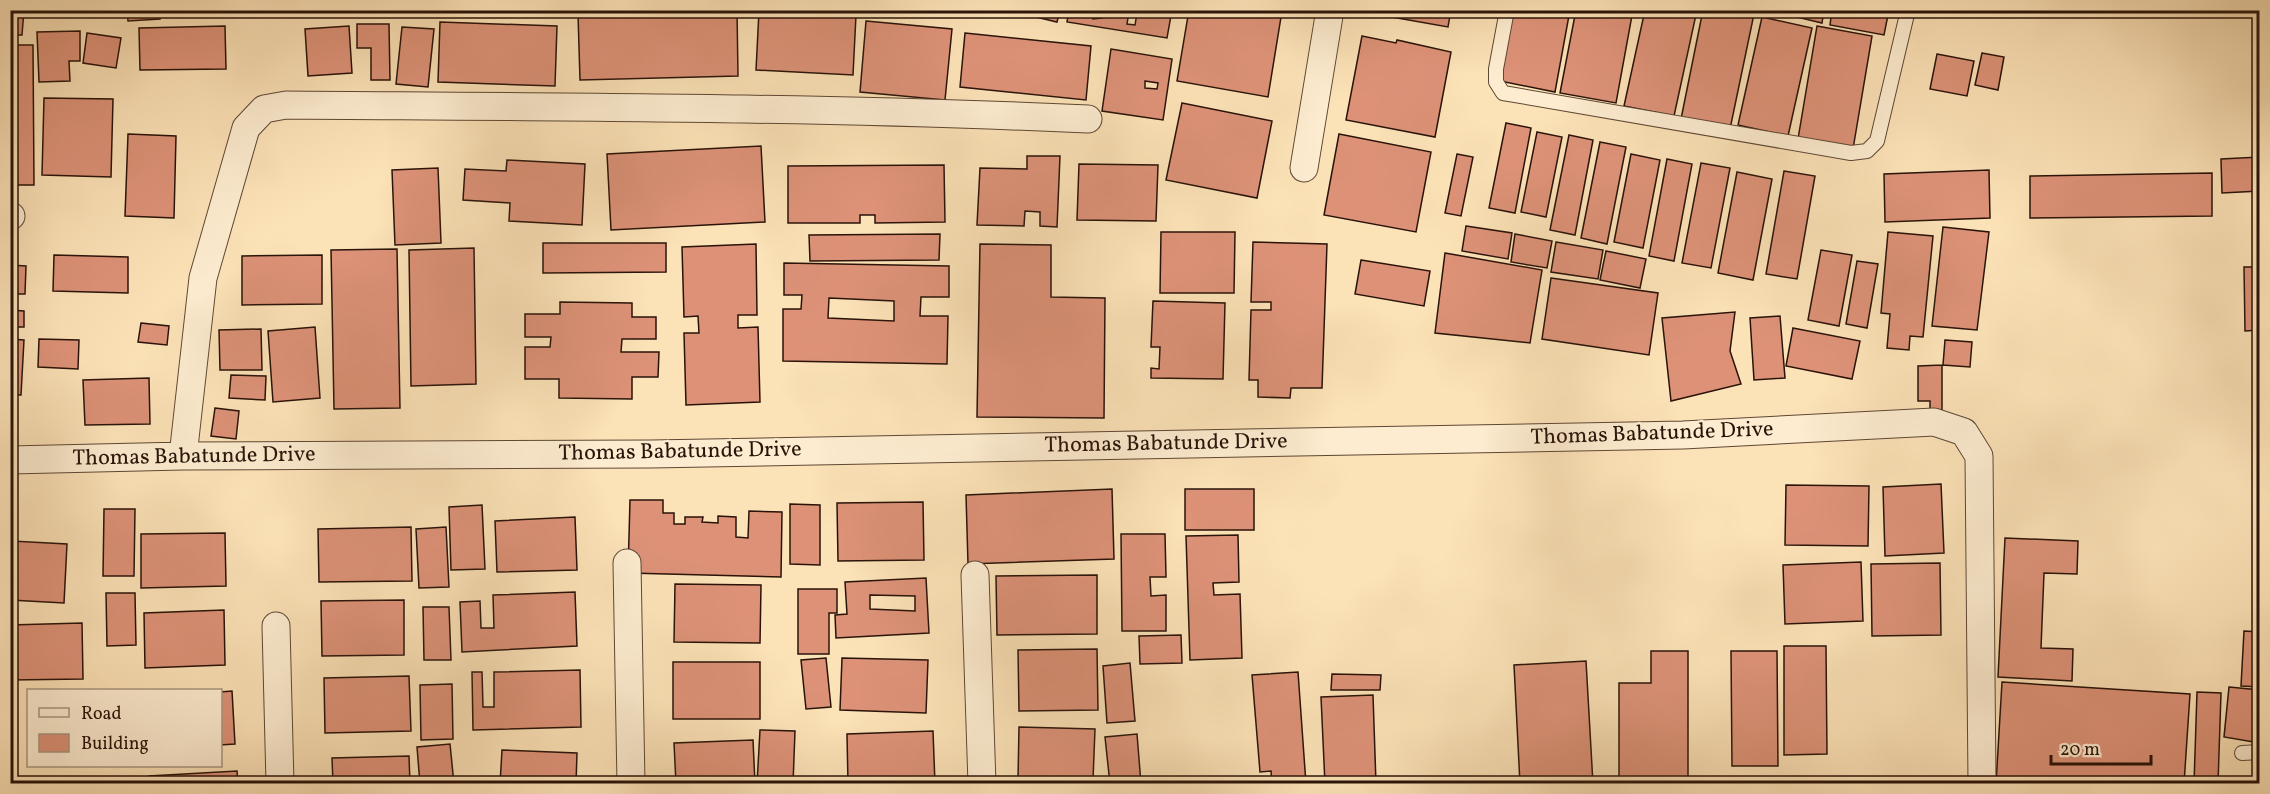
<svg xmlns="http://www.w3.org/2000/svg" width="2270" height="794" viewBox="0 0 2270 794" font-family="Vollkorn,serif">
<rect width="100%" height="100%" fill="#fce2b7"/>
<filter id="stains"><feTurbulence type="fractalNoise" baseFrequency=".00333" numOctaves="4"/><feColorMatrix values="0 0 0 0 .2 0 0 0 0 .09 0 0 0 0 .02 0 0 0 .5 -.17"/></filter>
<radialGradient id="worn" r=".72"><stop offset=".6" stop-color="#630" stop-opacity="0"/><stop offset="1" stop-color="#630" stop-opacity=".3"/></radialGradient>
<path fill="#dd9278" stroke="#291309" stroke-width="1.5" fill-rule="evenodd" d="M10,10H24L22,35H10Z
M127,10H160V19L128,21Z
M370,10H420V12H370Z
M737,10L738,76L580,80L578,14Z
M1006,10H1060L1057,22Z
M1069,10H1094L1093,19L1102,18L1103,10H1172L1167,38L1067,22ZM1129,12L1137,13L1135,25L1127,24Z
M1189,10H1242L1281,17L1268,97L1177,81Z
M1375,10H1451L1448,27L1375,14Z
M1513,10H1570L1555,92L1500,81Z
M1576,10H1633L1616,103L1560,93Z
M1645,10H1697L1674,116L1624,106Z
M1703,10H1737L1754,14L1730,129L1681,119Z
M1767,10H1824L1822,23Z
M1832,10H1889L1884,35L1830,25Z
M1970,10H2009L2008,15Z
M759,11L856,15L853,75L756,70Z
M1762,17L1812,28L1788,136L1738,125Z
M866,21L952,29L945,100L860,92Z
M440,22L557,26L555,86L438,82Z
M357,24H389L390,80H371V48H357Z
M225,26L226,69L140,70L139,28Z
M349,26L352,73L308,76L305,29Z
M1817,26L1872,36L1853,149L1798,139Z
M402,27L434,29L428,87L396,84Z
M80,31V61H69L70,81L39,82L37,32Z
M87,33L121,38L116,68L83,63Z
M965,33L1091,46L1086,100L960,87Z
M1362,36L1396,43L1397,40L1451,52L1435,137L1346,120Z
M10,45H33L34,185H10Z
M1111,49L1172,59L1163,120L1102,111ZM1145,81L1158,83L1157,89L1145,88Z
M1982,53L2004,57L1998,90L1975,85Z
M1937,54L1974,61L1967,96L1930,89Z
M44,98L113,99L111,177L42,175Z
M1182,103L1272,121L1257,198L1166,180Z
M1506,123L1531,128L1515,213L1489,208Z
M1537,132L1562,137L1546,217L1521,212Z
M128,134L176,136L174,218L125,216Z
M1339,134L1431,152L1416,232L1324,215Z
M1569,135L1593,140L1575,235L1550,230Z
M1600,142L1626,147L1607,244L1581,238Z
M761,146L765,222L611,230L607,154Z
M1457,154L1473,157L1461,216L1445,213Z
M1631,154L1660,160L1643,248L1614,242Z
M1027,156H1060L1057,227L1040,226V212L1025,211L1024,226L977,225L980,168L1027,169Z
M2260,157V191L2222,193L2221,159Z
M1667,159L1692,164L1674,261L1649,256Z
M507,160L585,164L582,225L509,221L510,203L463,200L465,169L506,171Z
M1701,163L1730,168L1711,268L1682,263Z
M1079,164L1158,165L1156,221L1077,220Z
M944,165L945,222L875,223V215H860V223H788V166Z
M438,168L441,243L395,245L392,170Z
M1989,170L1990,218L1885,222L1884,174Z
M1784,171L1815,176L1797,279L1766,274Z
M1737,172L1772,179L1753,280L1718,273Z
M2212,173V216L2030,218V176Z
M1466,226L1512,233L1508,259L1462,251Z
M1943,227L1989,232L1977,330L1932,326Z
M1161,232H1235L1234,293H1160Z
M1888,232L1933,236L1923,337L1910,336L1909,350L1887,348L1890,314L1881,313Z
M940,234L939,260L810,261L809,235Z
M1515,234L1552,241L1547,268L1511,262Z
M1253,242L1327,244L1322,388H1291L1290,398L1258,397V380H1249L1251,310H1271V302H1251Z
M1556,242L1603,250L1598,279L1551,272Z
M543,243H666V272L543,273Z
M756,244L757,315H738V328L758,327L760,402L686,405L684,333H699L698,316L684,317L682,247Z
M980,244L1051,245V297L1105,298L1104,418L977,417Z
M474,248L476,384L411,386L409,250Z
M397,249L400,408L334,409L331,250Z
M1821,250L1852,255L1839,326L1808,320Z
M1606,251L1646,259L1640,288L1600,280Z
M1445,253L1542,270L1530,343L1435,333Z
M54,255L128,257V293L53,291Z
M322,255V304L242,305V256Z
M1361,260L1430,271L1424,306L1355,294Z
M1857,261L1878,264L1867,328L1846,324Z
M784,263L949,266V297H921L920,316H948L947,364L783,361V309H801L802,295H784ZM829,298L894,301V321L828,318Z
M10,265L26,266L25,294H10Z
M2244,267H2260V330L2245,331Z
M1551,278L1658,293L1649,355L1542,339Z
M1153,301L1225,303L1223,379L1151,378V368L1159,369L1160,347H1151Z
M560,302L632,303V317H656V339H622L621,352H659L658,377H632V399L559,398V379H525V347H550L551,337H525V314H560Z
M10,310L24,311V327H10Z
M1735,312L1730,351L1741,384L1671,401L1662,318Z
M1780,316L1785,378L1754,380L1750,318Z
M141,323L169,326L167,345L138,342Z
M315,327L320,398L273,402L268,331Z
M1793,328L1860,341L1852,379L1786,366Z
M261,329L262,370H220L219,330Z
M10,339L24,340L21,395H10Z
M39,339L79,340L78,369L38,367Z
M1945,340L1972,342L1970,367L1943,365Z
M1942,365V415H1930V401H1918V366Z
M231,375L266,376L265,400L229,398Z
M149,378L150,424L85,425L83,380Z
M215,408L239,411L236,439L211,436Z
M1941,484L1944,553L1885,556L1883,487Z
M1786,485L1869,486L1868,546L1785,545Z
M1112,489L1114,559L968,564L966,495Z
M1185,489H1254V530H1185Z
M630,500H663V513H674V524H685V517H703L702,522L718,523V516L736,517V537L748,538L749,511L782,512L781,577L628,573Z
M923,502L924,560L838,561L837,503Z
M790,504L820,505V565L790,564Z
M482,505L485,569L451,570L449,507Z
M104,509H135L134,576H103Z
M575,517L577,570L497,572L495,521Z
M411,527L412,581L319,582L318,529Z
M446,527L449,587L419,588L416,529Z
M225,533L226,586L141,588V534Z
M1121,534H1165L1166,577H1150L1151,596L1166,595V631H1122Z
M1238,535L1239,582L1213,583L1214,595L1240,594L1242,658L1190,660L1186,536Z
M2005,538L2078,541L2077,574L2044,573L2041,648L2073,649L2072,681L1998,677Z
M11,541L67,544L64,603L10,600Z
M1861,562L1863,621L1785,624L1783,565Z
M1940,563L1941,635L1872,636L1871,564Z
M1097,575V634L997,635L996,576Z
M926,578L929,633L836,638L835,615L847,614L845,582ZM870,595L915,596V611L870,609Z
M675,584L761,585L760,643L674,642Z
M798,589H837V613H829V654H798Z
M575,592L577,646L462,652L460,602L480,601L481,628H494L493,595Z
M106,593H135L136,645L107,646Z
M404,600V655L322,656L321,601Z
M423,607H449L451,660H424Z
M224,610L225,665L145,668L144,613Z
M82,623L83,679L10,680V625Z
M2244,631L2260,632V687L2241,686Z
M1181,635L1182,663L1140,664L1139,636Z
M1784,646H1826L1827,754L1784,755Z
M1097,649L1098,710L1019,711L1018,650Z
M1651,651H1688V777H1660L1659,784H1619V683H1651Z
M1731,651H1777L1778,766H1732Z
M826,658L831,707L806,709L801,660Z
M842,658L928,660L926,713L840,710Z
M1586,661L1593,784H1520L1514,665Z
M673,662H760V719H673Z
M1130,663L1135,721L1107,723L1103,666Z
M580,670L581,727L473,730L472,672H482L483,707H494V672Z
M1298,672L1306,784H1272L1271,771L1260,772L1252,675Z
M1332,674L1381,675L1380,690H1331Z
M409,676L411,731L325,733L324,678Z
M2002,682L2190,694L2184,784H1996Z
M452,684L453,739L421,740L420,685Z
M2229,687L2260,690V743L2224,737Z
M232,691L235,744L220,745V692Z
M2197,692L2221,693L2218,784H2194Z
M1373,695L1376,784H1325L1321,697Z
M1019,727L1095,729L1093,780L1018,779Z
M760,730L795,731L793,784H757Z
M933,731L935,784H848L847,734Z
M1137,734L1141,784H1110L1105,737Z
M753,740L755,784H676L674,743Z
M450,744L454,784H420L417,747Z
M502,750L577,753L576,784H500Z
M409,756L410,784H333L332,758Z
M237,771L238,784H149V776Z"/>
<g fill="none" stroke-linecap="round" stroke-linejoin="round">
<defs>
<path id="service" d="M1507,10L1496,69V82L1503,93L1851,153L1867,151L1877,141L1908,10
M2242,753L2260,752"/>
<path id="minor" d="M1304,168L1330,10
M10,216H11
M183,456L203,278L246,128L264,109L286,105C554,107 821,107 1088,119
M10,460L183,456L651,454L1683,435L1934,422L1964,432L1979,456L1982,784
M627,563L631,784
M975,575L982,784
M276,626L280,784"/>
</defs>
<use href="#service" stroke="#5e4734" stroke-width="16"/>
<use href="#minor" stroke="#5e4734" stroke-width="29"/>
<use href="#service" stroke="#fdecd0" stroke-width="14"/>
<use href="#minor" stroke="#fdecd0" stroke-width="27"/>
</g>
<g text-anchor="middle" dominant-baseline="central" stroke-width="4.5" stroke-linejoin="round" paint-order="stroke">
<g font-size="22" fill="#291309" stroke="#fdecd0">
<text transform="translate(1652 434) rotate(-2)">Thomas Babatunde Drive</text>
<text transform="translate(1166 444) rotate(-1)">Thomas Babatunde Drive</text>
<text transform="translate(680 452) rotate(-1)">Thomas Babatunde Drive</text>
<text transform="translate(194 457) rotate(-1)">Thomas Babatunde Drive</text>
</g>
</g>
<rect width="2270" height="794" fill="none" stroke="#fce2b7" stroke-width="36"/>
<rect x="12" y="12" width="2246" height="770" fill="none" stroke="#291309" stroke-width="3"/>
<rect x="18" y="18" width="2234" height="758" fill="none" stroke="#291309" stroke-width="1.5"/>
<rect x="27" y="689" width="195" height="78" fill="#fdecd0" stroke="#a89580" stroke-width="1.5"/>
<rect x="39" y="708" width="30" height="9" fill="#fdecd0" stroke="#a89580" stroke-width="1.5"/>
<text x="81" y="719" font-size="18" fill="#291309">Road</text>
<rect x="39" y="734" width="30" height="18" fill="#dd9278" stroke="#a89580" stroke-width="1.5"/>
<text x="81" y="749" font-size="18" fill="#291309">Building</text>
<path d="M2051 755v9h100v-9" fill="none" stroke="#291309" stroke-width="3"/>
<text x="2060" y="755" font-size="18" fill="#291309" stroke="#fdecd0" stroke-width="4.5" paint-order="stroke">20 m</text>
<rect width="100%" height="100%" filter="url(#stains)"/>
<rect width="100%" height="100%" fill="url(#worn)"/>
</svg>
